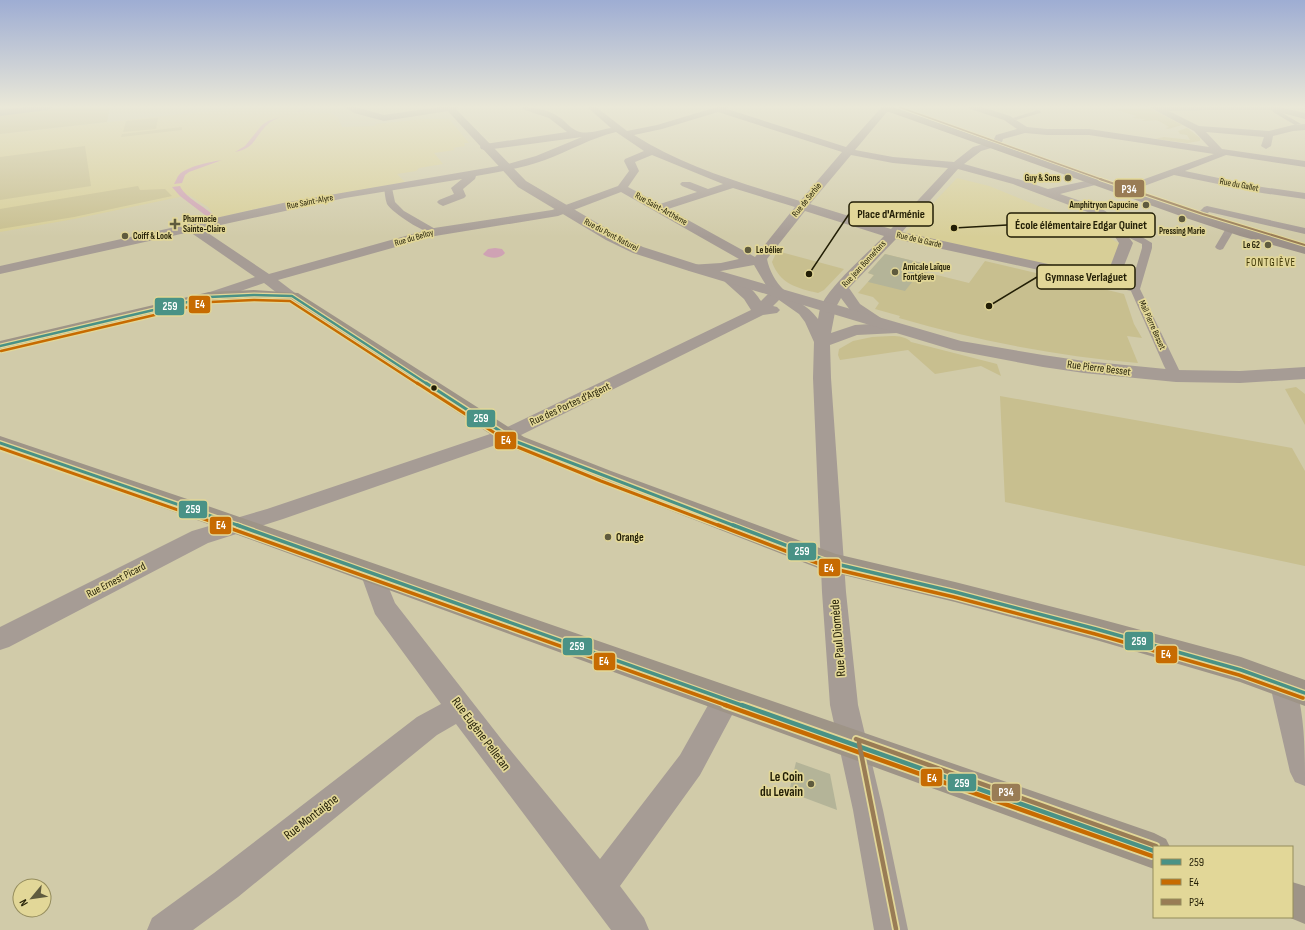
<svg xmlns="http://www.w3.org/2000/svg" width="1305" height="930" viewBox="0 0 1305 930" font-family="'Sofia Sans Condensed',sans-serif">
<rect width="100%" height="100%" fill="#d1cba9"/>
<path fill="#d7ce97" d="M246,107H301L297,108L313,113H331L338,118L342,127L375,126L376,124L424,119H449L469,143H464L465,146L453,148L455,150L434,153L443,164L419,168L416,171L397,174L406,183L263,207L217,218L208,207L189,195L74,219L0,232V134Z
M957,178L989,186L1038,206L1105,227L1110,238L1120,244L1107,275L1094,277L905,233Z"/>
<path fill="#c8bf8f" d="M66,107H110L107,122L0,134V116Z
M1117,109H1151L1182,125L1168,129L1165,128L1169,127L1157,120L1144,121H1142L1145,119L1132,118L1137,116L1116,110L1109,111Z
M158,118L156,129L123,132L126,121Z
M182,127V130L121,137L122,134Z
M1187,128L1200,138V141L1187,143L1155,139L1164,137L1190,140L1187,135L1180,134L1178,131Z
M85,146L91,186L0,200V157Z
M138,186L140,190L165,189L172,196L74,217L0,229V209Z
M777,251L844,269L824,290L818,293C797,288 780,284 772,262Z
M885,254L926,264L921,271L969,283L985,261L1124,294L1134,324L1142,338L1127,336L1138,363C1057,356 977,341 899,318L900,316L875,309L879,303L873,297L858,293L874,275L868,273Z
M872,337C883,337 903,333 911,342L997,364L1001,376L981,366L935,374L908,350L840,360L838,355L839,349L853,341Z
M1296,387L1305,394V425L1285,389Z
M1000,396L1292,448L1305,471V566L1005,502Z"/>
<path fill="#cfa2b4" d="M311,107H316C303,111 277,115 267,125C255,136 255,149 235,152L245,146L262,125L268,121Z
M222,160L189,172L185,175L182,183L174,184C176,181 177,177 179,175C187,166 211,162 222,160Z
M180,186C185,198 205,206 215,217L209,218L180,196L172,187Z
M495,248L502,249L505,253C500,259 491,259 484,255L483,254L488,249Z"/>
<path fill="#b4b498" d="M885,254L926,264L905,291L868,282L874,275L868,273Z
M796,762L830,774L837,810L789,792Z"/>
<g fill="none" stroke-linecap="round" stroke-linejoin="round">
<path fill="#a69c95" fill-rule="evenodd" d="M1038,110L1041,112L1040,113L1016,120L1013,118Z
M1273,110H1277L1301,124L1295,125L1273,112Z
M388,185L392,188L395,202L404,211L437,230L439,232L437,234C428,236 392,213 387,204C385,199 385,193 384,188Z
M1207,206L1305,228V234L1209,212L1205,216H1199L1197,214L1204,207Z
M1116,225L1132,231L1152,243V248L1140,289L1182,376L1181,379H1171L1164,366L1131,291L1114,287L1103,280L1108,277L1131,285L1142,248V244L1113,230L1111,228L1113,226Z
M1228,229L1233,232L1223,249L1220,250L1217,249L1215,247L1225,230Z"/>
<path fill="#a69c95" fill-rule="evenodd" d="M345,107H356L384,115L438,107H459L455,110L384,121L354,113Z
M521,107C536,107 550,110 562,119C566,123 572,129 577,131C587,135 600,130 611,128L587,107H596L627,131L657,125L717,107H730L727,109L846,147L880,109L883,107H892L891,110L886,113L855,150L893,157L954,162L973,147L993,141L996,135L1017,129L1004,120L970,109L969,107H982L1010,116L1027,127L1047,129H1089L1209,147L1194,131L1149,107H1279L1305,113V119L1271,110H1208L1169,111L1199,126L1269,131L1293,125L1305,124V130L1293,131L1273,136L1271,146L1266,149L1261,146L1264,137L1206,132L1222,149L1305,161V167L1226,155L1185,171L1262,187L1305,193V199L1262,193L1174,175L1125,193H1117L1115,191L1117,189L1214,154L1089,135H1047L1025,133L1003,139L1001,145L981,151L964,164L1021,180L1048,189L1095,179L1099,180L1101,182L1099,184L1060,194L1101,208L1115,218L1133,243L1118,281L1103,284L896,239L849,288L860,304L881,318L884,321L882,324L897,323L903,325L905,328L903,331L897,333L857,335L830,345L831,378L846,592L858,705L883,810L908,930H874L853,810L830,705L822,592L813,378L814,342L805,322L799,314L779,300L773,306L777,307L780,310L777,313L763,315L513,439L283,519L208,543L9,647L0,650V627L192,531L267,509L499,431L751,310L744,299L725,282L723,279L725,276C738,273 754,290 761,301L770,292L754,265L721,271H689L687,268L689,265L721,263L739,259L621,192L558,216L435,236L278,280L299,296L297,299C285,302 274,290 264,283L214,300L209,301L204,300L202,297L204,294L255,277L190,232L0,274V266L283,203L504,165L536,156L582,137L485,150L481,149L480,147L481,145L485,144L567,132L549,118L522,109ZM718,112L842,152L800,201C744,184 684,167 634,135L662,129ZM616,132L644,151L625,159L624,161L629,171L618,186L552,210L434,228L269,274L202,229L345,198L462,179L451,188L454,194L439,200L437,202L439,204L443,206L464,198L466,196L463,189L475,179L476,176C499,172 523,168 545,160C569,151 591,138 616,132ZM652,155L723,184L708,189L690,182H682L680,184L682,186L697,192L660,204L628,187L639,171L635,162ZM851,155L893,163L948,168L891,229L810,204ZM958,169L1013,184L1093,214L1107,224L1119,243L1107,275L1103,276L902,232ZM733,188L795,207L755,257L668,209ZM805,211L884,236C869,252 827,288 821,307C819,310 819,315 818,319C807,304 795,302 784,290C776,283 769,270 767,259ZM841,298L850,310L871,324L855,325L831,333L836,307Z
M373,566L381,569L395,603L502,740L600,859L680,755L716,691L726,688L736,691L740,700L700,775L620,886L644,918L649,930H611L456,724L437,735L238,897L193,930H147L152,918L214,873L417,717L441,704L375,614L361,575L365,569Z
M1283,673L1293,677C1305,712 1305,749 1305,786L1295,782L1290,772L1270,685L1273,677Z"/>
<path fill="#a69c95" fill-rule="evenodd" d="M25,107H53L48,110L0,116V110Z
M444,107H454L526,181L616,234L643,247L699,265L961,341L1043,355L1084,361L1176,370L1240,371L1305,367V379L1240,383L1176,382L1084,373L1043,367L953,350L689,271L633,253L606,240L518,187Z"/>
<path fill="#9c9189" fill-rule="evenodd" d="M879,107H893C1030,154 1166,206 1305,245V254L1240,236L1189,219L881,109Z"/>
<path fill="#9e9487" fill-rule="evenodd" d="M254,290L298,293L524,437L611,471L836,554L955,582L1096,618L1241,657L1305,680V706L1240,682L1096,640L955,602L823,570L595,481L510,447L288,301L254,300L209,302L0,351V341L209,292Z
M0,436L202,504L1154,833L1166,839L1170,847H1154V869L186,516L0,450Z
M1292,882L1305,886V924L1288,917H1292Z"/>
<defs>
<path id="bus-1-far3" d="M0,346L209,297L254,295L292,296L427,384"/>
<path id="bus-1-far2" d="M426,383L517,442L735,526
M0,443L240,526"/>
<path id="bus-1-far1" d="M237,525L744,706
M733,525L832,563L955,592L1096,629L1241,670L1305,693"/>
<path id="bus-1" d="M742,705L1154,851"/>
<path id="bus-2-far3" d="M1,351L210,302L254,300L290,301L418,384"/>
<path id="bus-2-far2" d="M417,383L515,446L601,481L720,526
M0,448L224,526"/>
<path id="bus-2-far1" d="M221,525L728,706
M718,525L830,568L954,597L1095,634L1239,675L1303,698"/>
<path id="bus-2" d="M725,705L1152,856"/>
<path id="bus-3-far2" d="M899,107L1103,180"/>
<path id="bus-3-far1" d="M1100,179L1203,214L1305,245"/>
<path id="bus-3" d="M856,739L1156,846
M859,743L896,929"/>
</defs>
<use href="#bus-1-far3" stroke="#e2d798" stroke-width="5"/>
<use href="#bus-1-far2" stroke="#e2d798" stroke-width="6"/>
<use href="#bus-1-far1" stroke="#e2d798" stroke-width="6"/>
<use href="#bus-1" stroke="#e2d798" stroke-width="8"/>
<use href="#bus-2-far3" stroke="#e2d798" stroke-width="5"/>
<use href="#bus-2-far2" stroke="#e2d798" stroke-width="6"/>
<use href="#bus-2-far1" stroke="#e2d798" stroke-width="6"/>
<use href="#bus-2" stroke="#e2d798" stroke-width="8"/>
<use href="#bus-3-far2" stroke="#e2d798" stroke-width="3"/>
<use href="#bus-3-far1" stroke="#e2d798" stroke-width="4"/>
<use href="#bus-3" stroke="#e2d798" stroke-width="8"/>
<use href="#bus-1-far3" stroke="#499286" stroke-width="2.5"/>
<use href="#bus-1-far2" stroke="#499286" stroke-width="3"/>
<use href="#bus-1-far1" stroke="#499286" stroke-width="3.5"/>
<use href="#bus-1" stroke="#499286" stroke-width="4.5"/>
<use href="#bus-2-far3" stroke="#c76b01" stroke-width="2.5"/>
<use href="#bus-2-far2" stroke="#c76b01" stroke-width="3"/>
<use href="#bus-2-far1" stroke="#c76b01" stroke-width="3.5"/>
<use href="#bus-2" stroke="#c76b01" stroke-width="4.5"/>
<use href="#bus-3-far2" stroke="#997c55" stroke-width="1.5"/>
<use href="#bus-3-far1" stroke="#997c55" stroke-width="2"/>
<use href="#bus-3" stroke="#997c55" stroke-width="4.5"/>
</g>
<linearGradient id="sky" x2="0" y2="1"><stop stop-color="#9eadd3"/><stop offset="0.45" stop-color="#eae8d8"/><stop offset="1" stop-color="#eae8d8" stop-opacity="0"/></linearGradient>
<rect width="1305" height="237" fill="url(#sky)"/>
<g fill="#5f5b3e" stroke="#e2d798" stroke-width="1.5">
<circle cx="1068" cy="178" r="4"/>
<circle cx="1146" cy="205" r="4"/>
<circle cx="1182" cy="219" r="4"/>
<path d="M173 218h4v4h4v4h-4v4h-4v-4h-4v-4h4z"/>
<circle cx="125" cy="236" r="4"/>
<circle cx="1268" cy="245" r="4"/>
<circle cx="748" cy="250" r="4"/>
<circle cx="895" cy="272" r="4"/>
<circle cx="608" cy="537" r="4"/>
<circle cx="811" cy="784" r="4"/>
</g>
<circle fill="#221e05" stroke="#e2d798" stroke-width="1.5" cx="434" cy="388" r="3.5"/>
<g text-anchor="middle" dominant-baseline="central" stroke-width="3.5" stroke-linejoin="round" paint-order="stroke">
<g font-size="9" font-weight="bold" fill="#221e05" stroke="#e2d798" text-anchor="start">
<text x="1060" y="178" text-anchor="end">Guy &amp; Sons</text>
<text x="1138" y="205" text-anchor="end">Amphitryon Capucine</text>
<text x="183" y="219">Pharmacie<tspan x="183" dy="10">Sainte-Claire</tspan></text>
<text x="1182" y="231" text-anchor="middle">Pressing Marie</text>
<text x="133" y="236">Coiff &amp; Look</text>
<text x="1260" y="245" text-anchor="end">Le 62</text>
<text x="756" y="250">Le bélier</text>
<text x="903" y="267">Amicale Laïque<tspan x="903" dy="10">Fontgieve</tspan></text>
</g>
<g font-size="9" fill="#221e05" stroke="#e2d798">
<text transform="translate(1239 185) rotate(11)">Rue du Gallet</text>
<text transform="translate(807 200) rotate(-51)">Rue de Serbie</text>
<text transform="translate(310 202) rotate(-11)">Rue Saint-Alyre</text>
<text transform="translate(661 209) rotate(29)">Rue Saint-Arthème</text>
<text transform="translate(611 235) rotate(28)">Rue du Pont Naturel</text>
<text transform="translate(414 238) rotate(-16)">Rue du Belloy</text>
<text transform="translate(919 240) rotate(13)">Rue de la Garde</text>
<text transform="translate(864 264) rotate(-47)">Rue Jean Bonnefons</text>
<text transform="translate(1152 325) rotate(66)">Mail Pierre Besset</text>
</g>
<g font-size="11" letter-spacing="1" fill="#3e3604" stroke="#e2d798">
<text x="1271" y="262">FONTGIÈVE</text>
</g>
<g font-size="11" fill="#221e05" stroke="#e2d798">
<text transform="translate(1099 368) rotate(7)">Rue Pierre Besset</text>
<text transform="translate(570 404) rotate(-25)">Rue des Portes d'Argent</text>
<text transform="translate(116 580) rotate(-27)">Rue Ernest Picard</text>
</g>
<g font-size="11" font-weight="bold" fill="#221e05" stroke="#e2d798" text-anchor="start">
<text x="616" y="537">Orange</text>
</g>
<g font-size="13" fill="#221e05" stroke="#e2d798">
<text transform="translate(838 638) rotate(-95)">Rue Paul Diomède</text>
<text transform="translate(481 734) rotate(53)">Rue Eugène Pelletan</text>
<text transform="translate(311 817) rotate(-38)">Rue Montaigne</text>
</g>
<g font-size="13" font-weight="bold" fill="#221e05" stroke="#e2d798" text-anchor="end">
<text x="803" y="777">Le Coin<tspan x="803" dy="15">du Levain</tspan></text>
</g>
</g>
<path fill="none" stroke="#221e05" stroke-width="1.5" d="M809 274L849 214M954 228L1007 225M989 306L1037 277"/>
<g fill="#221e05" stroke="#e2d798" stroke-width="1.5">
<circle cx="809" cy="274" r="4"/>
<circle cx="954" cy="228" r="4"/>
<circle cx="989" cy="306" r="4"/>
</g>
<g fill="#e2d798" stroke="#221e05" stroke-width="1.5">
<rect x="849" y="202" width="84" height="24" rx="4"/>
<rect x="1007" y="213" width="148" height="24" rx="4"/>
<rect x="1037" y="265" width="98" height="24" rx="4"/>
</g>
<g font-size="12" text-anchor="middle" font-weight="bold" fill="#221e05">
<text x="891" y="218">Place d'Arménie</text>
<text x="1081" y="229">École élémentaire Edgar Quinet</text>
<text x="1086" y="281">Gymnase Verlaguet</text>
</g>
<g stroke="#e2d798" stroke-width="1.5">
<rect x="1114" y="179" width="31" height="19" rx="4" fill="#997c55"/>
<rect x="188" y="295" width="23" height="19" rx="4" fill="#c76b01"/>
<rect x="154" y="297" width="31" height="19" rx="4" fill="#499286"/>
<rect x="466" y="409" width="30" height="19" rx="4" fill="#499286"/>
<rect x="494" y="431" width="23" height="19" rx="4" fill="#c76b01"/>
<rect x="178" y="500" width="30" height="19" rx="4" fill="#499286"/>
<rect x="209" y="516" width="23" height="19" rx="4" fill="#c76b01"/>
<rect x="787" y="542" width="30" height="19" rx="4" fill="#499286"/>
<rect x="818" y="558" width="23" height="19" rx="4" fill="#c76b01"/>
<rect x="1124" y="631" width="30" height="20" rx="4" fill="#499286"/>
<rect x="562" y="637" width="31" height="19" rx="4" fill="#499286"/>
<rect x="1155" y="645" width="23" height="19" rx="4" fill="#c76b01"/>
<rect x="593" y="652" width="23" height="19" rx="4" fill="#c76b01"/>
<rect x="920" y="768" width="23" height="19" rx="4" fill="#c76b01"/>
<rect x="947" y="773" width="30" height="19" rx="4" fill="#499286"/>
<rect x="991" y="783" width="30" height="19" rx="4" fill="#997c55"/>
</g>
<g font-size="11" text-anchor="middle" font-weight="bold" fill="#fff">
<text x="1129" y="193">P34</text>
<text x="200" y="308">E4</text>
<text x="170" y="310">259</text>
<text x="481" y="422">259</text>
<text x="506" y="444">E4</text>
<text x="193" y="513">259</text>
<text x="221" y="529">E4</text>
<text x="802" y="555">259</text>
<text x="829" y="572">E4</text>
<text x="1139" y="645">259</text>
<text x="577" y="650">259</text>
<text x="1166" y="658">E4</text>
<text x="604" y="665">E4</text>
<text x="932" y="782">E4</text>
<text x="962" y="787">259</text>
<text x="1006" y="796">P34</text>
</g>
<rect x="1153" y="846" width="140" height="72" fill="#e2d798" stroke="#958d5d"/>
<rect x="1161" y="859" width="20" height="6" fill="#499286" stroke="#958d5d"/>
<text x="1189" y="866" font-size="12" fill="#221e05">259</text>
<rect x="1161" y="879" width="20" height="6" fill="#c76b01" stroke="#958d5d"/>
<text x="1189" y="886" font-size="12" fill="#221e05">E4</text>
<rect x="1161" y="899" width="20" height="6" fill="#997c55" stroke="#958d5d"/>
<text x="1189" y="906" font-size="12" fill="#221e05">P34</text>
<g transform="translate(32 898) rotate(241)"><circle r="19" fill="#e2d798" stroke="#958d5d"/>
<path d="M0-3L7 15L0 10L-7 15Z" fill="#5f5b3e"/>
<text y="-6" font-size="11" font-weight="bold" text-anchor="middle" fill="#221e05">N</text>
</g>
</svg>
